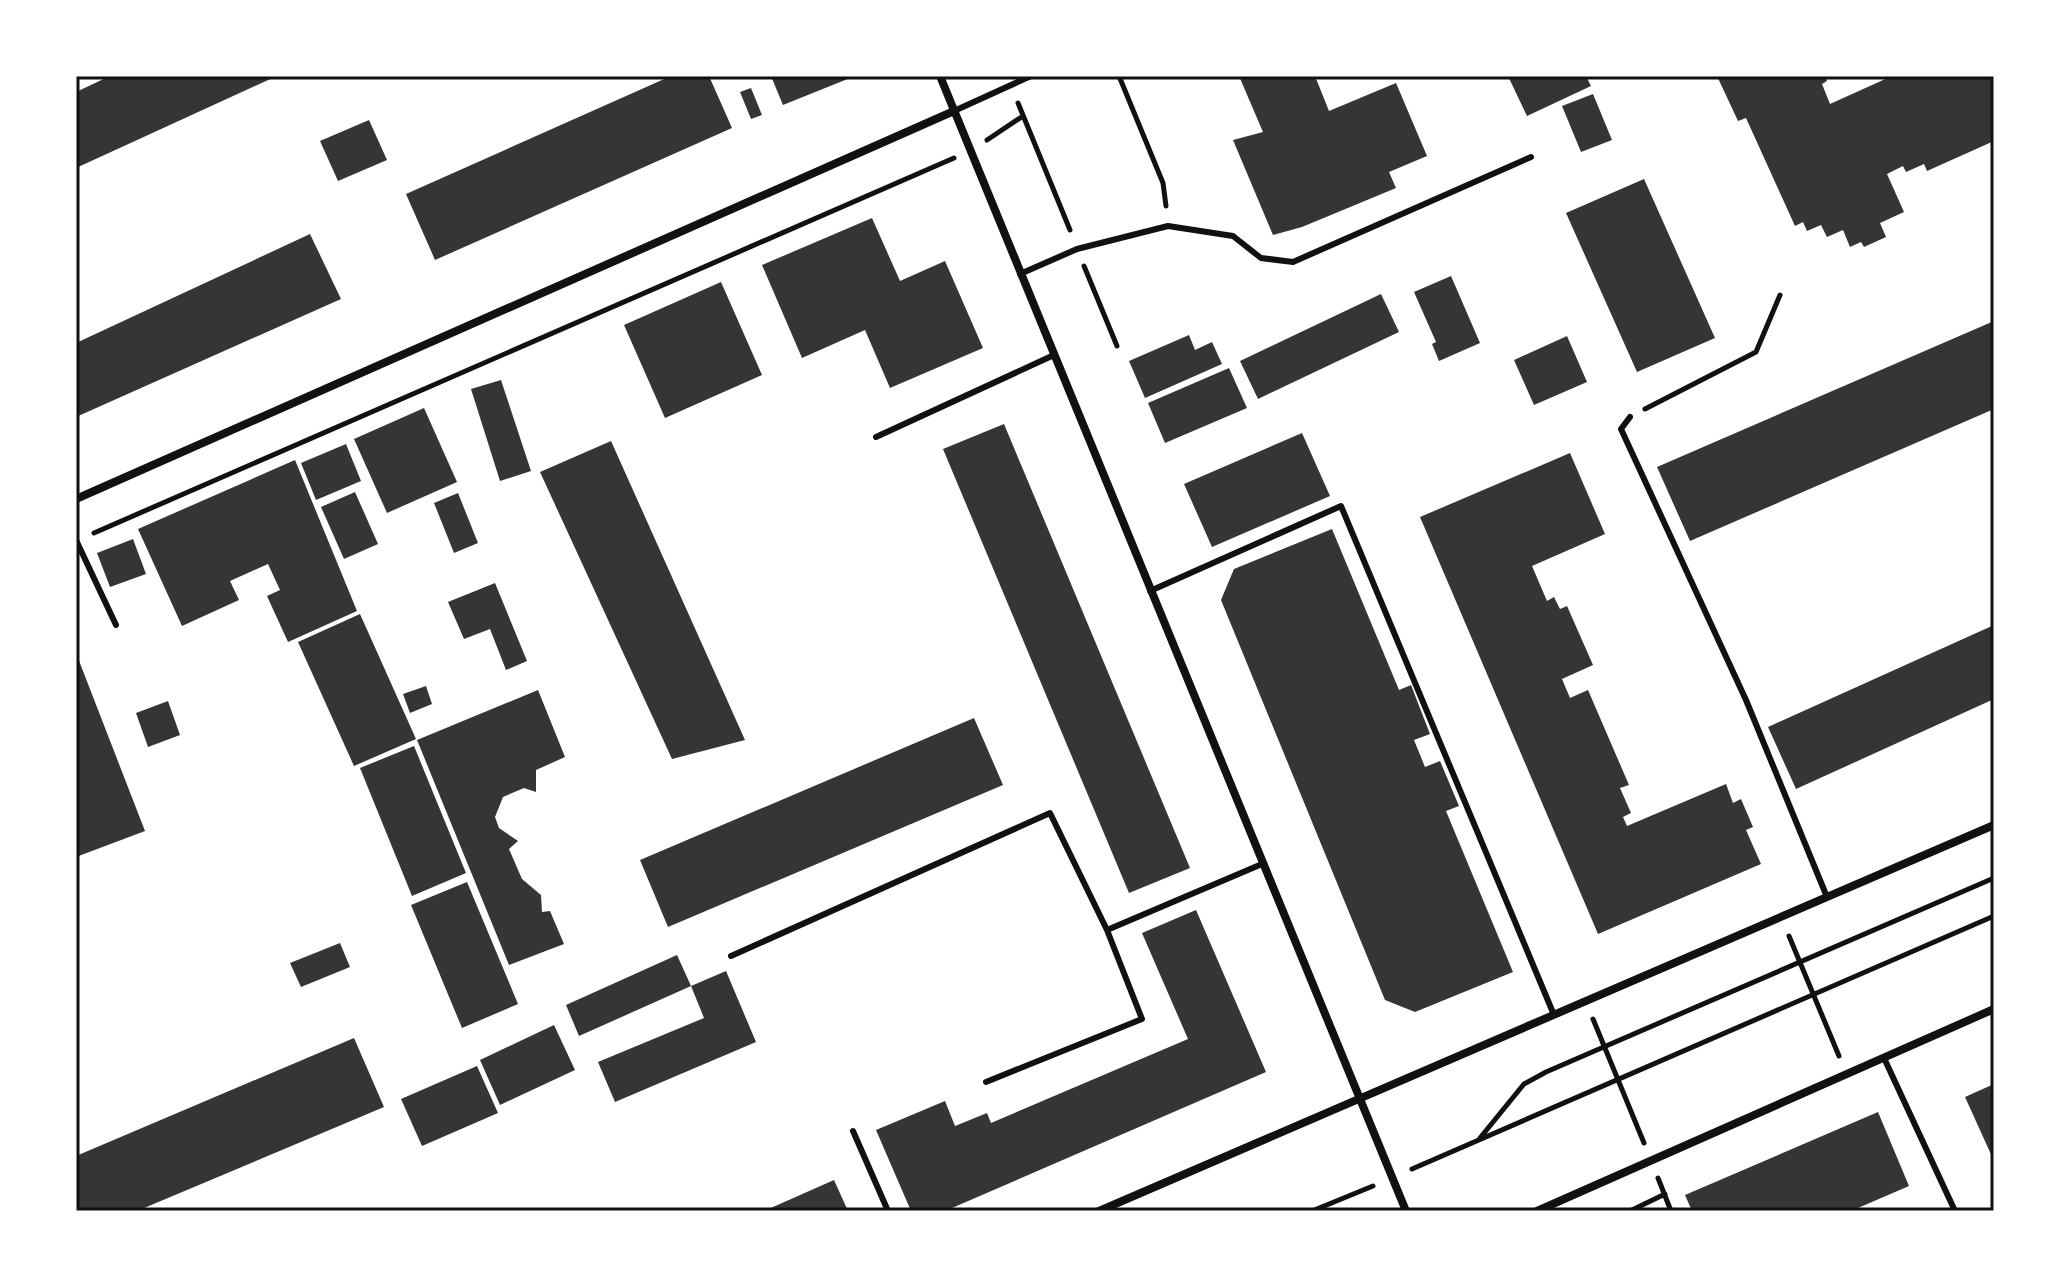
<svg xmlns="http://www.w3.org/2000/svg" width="2070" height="1287" viewBox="0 0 2070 1287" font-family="'Fira Sans',sans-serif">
<rect width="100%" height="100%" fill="#fff"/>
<path fill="#353535" d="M110,76H277L76,168V92Z
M671,76H709L732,128L435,260L406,194Z
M771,76H855L783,105Z
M1239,76H1315L1329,111L1396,83L1427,156L1389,172L1396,188L1302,227L1273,235L1233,140L1263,132Z
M1508,76H1586L1591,86L1527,116Z
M1717,76H1825L1827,81L1822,84L1830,104L1892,76H1989L1994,86V141L1927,171L1924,164L1906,172L1903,166L1887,174L1904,212L1880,223L1886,237L1864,247L1861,242L1850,247L1843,230L1827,237L1821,225L1807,231L1803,222L1795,226L1746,118L1738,121Z
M751,88L762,115L751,119L740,92Z
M1593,94L1612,140L1581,152L1562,106Z
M369,120L387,160L338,181L320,141Z
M1644,179L1715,338L1637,372L1566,213Z
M872,218L900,281L945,261L983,348L890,388L865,330L802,358L762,265Z
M310,234L341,299L76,417V343Z
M1451,276L1480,343L1439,361L1432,344L1436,342L1414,292Z
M721,282L762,375L665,418L624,325Z
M1381,294L1399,332L1258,399L1240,361Z
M1994,321V409L1690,541L1657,467Z
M1189,335L1195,350L1212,342L1222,364L1145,398L1129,361Z
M1567,336L1587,382L1534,405L1514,360Z
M1229,368L1247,408L1165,443L1148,403Z
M501,380L531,471L500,481L471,389Z
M424,408L457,482L387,513L354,439Z
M1004,424L1190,868L1129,893L943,449Z
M1302,433L1330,496L1212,547L1184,484Z
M611,441L745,740L672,759L540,472Z
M346,444L361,481L316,500L301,463Z
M1570,453L1605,534L1532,566L1547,601L1554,597L1560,609L1567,606L1593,665L1562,679L1570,698L1588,690L1629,785L1620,788L1631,813L1623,817L1627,826L1726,784L1733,803L1741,799L1753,827L1746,830L1761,864L1598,934L1420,517Z
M295,460L357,611L288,642L267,596L280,590L268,564L230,581L239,600L182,626L138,529Z
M355,492L378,544L344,559L321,507Z
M458,493L478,543L454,553L434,503Z
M1332,529L1399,690L1411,685L1430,734L1414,740L1425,767L1440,761L1459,806L1446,811L1513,972L1415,1012L1385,1000L1221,600L1234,569Z
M133,539L146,574L110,587L97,553Z
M495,583L527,661L506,670L490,629L464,639L448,602Z
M360,614L416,739L354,766L298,642Z
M1994,625V699L1796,789L1768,727Z
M76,653L145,831L76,857Z
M426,686L432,704L410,713L403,694Z
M538,690L565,757L536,770V792L524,788L503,797L495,817L499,828L518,841L509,849L522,879L541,895L542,912L550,911L564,944L509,965L417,740Z
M168,701L180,735L148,747L136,713Z
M974,718L1003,785L668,927L640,860Z
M414,746L466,873L412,896L360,768Z
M467,882L518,1004L462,1028L411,905Z
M1196,910L1266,1072L945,1211H911L876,1130L945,1101L955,1126L987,1113L991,1123L1188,1039L1142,933Z
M340,943L350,967L301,987L290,963Z
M677,955L691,986L579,1036L566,1005Z
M726,971L756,1042L615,1102L598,1062L704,1018L691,986Z
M554,1025L575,1070L500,1105L480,1060Z
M354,1038L384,1107L137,1211H76V1156Z
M477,1066L498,1113L422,1146L401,1099Z
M1994,1084V1161L1965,1097Z
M1878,1112L1909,1186L1851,1211H1692L1685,1195Z
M834,1180L848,1211H764Z"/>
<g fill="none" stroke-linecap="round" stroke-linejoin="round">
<path stroke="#111" stroke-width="5" d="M1119,76L1163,183L1166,206
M1018,103L1070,230
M987,140L1023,116
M1084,266L1117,346
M1645,409L1756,352L1780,295
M94,533L954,158
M1789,936L1839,1056
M1593,1019L1644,1143
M1480,1138L1524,1084L1546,1072L1994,878
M1412,1169L1994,916
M1658,1178L1671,1211
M1312,1211L1373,1186
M1630,1211L1665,1194"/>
<path stroke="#111" stroke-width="6" d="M954,111L1031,76
M1020,274L1077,249L1168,226L1233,236L1261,258L1293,262L1531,157
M1630,417L1621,429L1746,700L1827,897
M876,437L1054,355
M76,540L116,625
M1150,591L1341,506L1554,1015
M731,956L1050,813L1107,930L1262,864
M1884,1058L1955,1211
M986,1082L1142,1019L1107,930
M853,1131L888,1211"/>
<path stroke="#111" stroke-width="8" d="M940,76L1406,1211
M76,499L954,111
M1099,1211L1994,825
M1537,1211L1994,1009"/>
</g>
<rect width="2070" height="1287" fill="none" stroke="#ffffff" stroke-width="156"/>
<rect x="78" y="78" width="1914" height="1131" fill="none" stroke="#111" stroke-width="3"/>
</svg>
